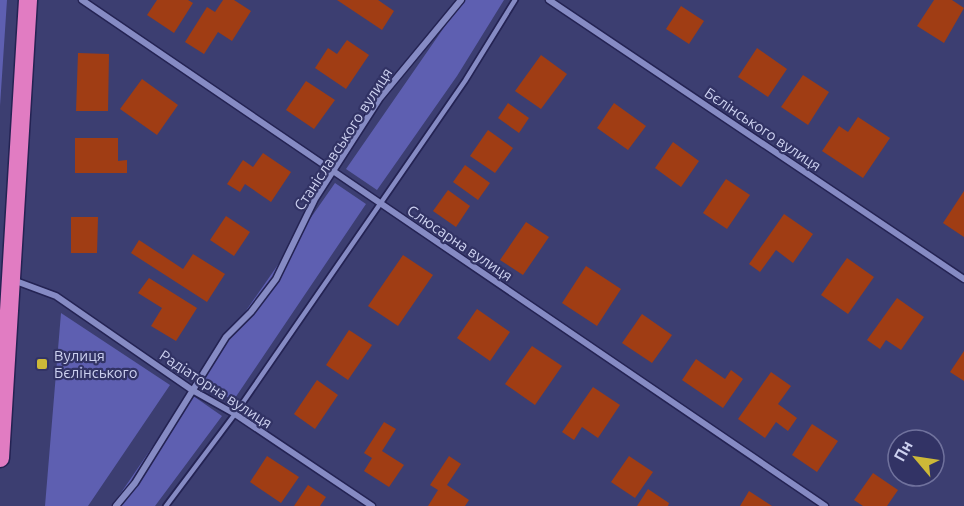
<svg xmlns="http://www.w3.org/2000/svg" width="964" height="506" viewBox="0 0 964 506" font-family="Ubuntu,sans-serif">
<rect width="100%" height="100%" fill="#3c3e71"/>
<path fill="#5e5fb1" d="M0,0H7L0,106Z
M463,0H504L457,76L377,190L346,169Z
M335,183L366,204L233,401L199,378Z
M61,313L170,385L88,506H45Z
M189,393L222,416L155,506H112Z"/>
<path fill="#a03d14" d="M157,0H188L193,3L174,33L147,15Z
M223,0H234L251,11L232,41L218,32L204,54L185,42L207,7L215,12Z
M337,0H378L394,11L382,30Z
M934,0H952L964,8L944,43L917,26Z
M681,6L704,21L689,44L666,29Z
M347,40L369,55L346,89L315,68L328,48L337,54Z
M757,48L787,69L768,97L738,77Z
M78,53L109,54L108,111H76Z
M541,55L567,74L541,109L515,91Z
M803,75L829,92L808,125L781,107Z
M142,79L178,105L157,135L120,109Z
M306,81L335,100L314,129L286,110Z
M508,103L529,118L519,133L498,118Z
M614,103L646,126L628,150L597,128Z
M858,117L890,138L863,178L822,151L839,126L848,132Z
M488,130L513,148L495,173L470,156Z
M75,138H118V161L127,160V173H75Z
M673,142L699,161L681,187L655,168Z
M263,153L291,172L271,202L245,184L240,192L227,184L243,160L253,167Z
M465,165L490,183L478,200L453,182Z
M726,179L750,195L727,229L703,213Z
M448,190L470,206L456,227L433,211Z
M964,191V237L943,223Z
M784,214L813,234L793,263L776,250L760,272L749,264Z
M226,216L250,232L234,256L210,240Z
M71,217H98L97,253H71Z
M526,222L549,237L523,275L500,260Z
M139,240L183,269L193,254L225,274L207,302L131,253Z
M403,255L433,275L398,326L368,306Z
M847,258L874,277L848,314L821,295Z
M586,266L621,289L597,326L562,303Z
M149,278L197,308L176,341L151,326L162,308L138,293Z
M897,298L924,317L901,350L886,340L880,349L867,340Z
M477,309L510,332L490,361L457,338Z
M642,314L672,335L652,363L622,343Z
M349,330L372,345L348,380L326,365Z
M532,346L562,366L535,405L505,384Z
M964,351V381L950,372Z
M696,359L725,379L731,370L743,379L723,408L682,380Z
M771,372L791,386L778,404L797,418L788,431L776,422L765,438L738,419Z
M317,380L338,395L315,429L294,414Z
M593,387L620,405L598,438L582,427L574,440L562,432Z
M384,422L396,429L382,451L404,465L389,487L364,471L372,458L364,453Z
M812,424L838,441L817,472L792,455Z
M267,456L299,477L281,503L250,482Z
M449,456L461,464L447,485L469,500L465,506H428L438,490L430,485Z
M629,456L653,472L635,498L611,482Z
M873,473L898,490L887,506H863L854,500Z
M308,485L326,497L320,506H294Z
M648,489L669,503L668,506H637Z
M749,491L772,506H740Z"/>
<g fill="none" stroke-linecap="round" stroke-linejoin="round">
<defs>
<path id="lane" d="M166,506L235,414L465,81L515,0"/>
<path id="street" d="M82,0L825,506
M549,0L964,279
M13,280L56,296L192,390L235,414L372,506
M116,506L135,483L226,337L251,312L276,279L315,199L380,98L461,0"/>
<path id="highway" d="M0,458L28,0"/>
</defs>
<use href="#lane" stroke="#242353" stroke-width="8"/>
<use href="#street" stroke="#242353" stroke-width="9"/>
<use href="#highway" stroke="#242353" stroke-width="21"/>
<use href="#lane" stroke="#868bc4" stroke-width="4.5"/>
<use href="#street" stroke="#868bc4" stroke-width="6"/>
<use href="#highway" stroke="#e17cc2" stroke-width="18"/>
</g>
<rect fill="#cdb938" stroke="#323365" stroke-width="2" x="36" y="358" width="12" height="12" rx="3"/>
<g text-anchor="middle" dominant-baseline="central" stroke-width="4.5" stroke-linejoin="round" paint-order="stroke">
<g font-size="15" fill="#cdd1f0" stroke="#323365">
<text transform="translate(763 129) rotate(34)">Бєлінського вулиця</text>
<text transform="translate(343 139) rotate(-57)">Станіславського вулиця</text>
<text transform="translate(460 243) rotate(34)">Слюсарна вулиця</text>
<text transform="translate(216 389) rotate(33)">Радіаторна вулиця</text>
</g>
<g font-size="15" fill="#cdd1f0" stroke="#323365" text-anchor="start">
<text x="54" y="355">Вулиця<tspan x="54" dy="17">Бєлінського</tspan></text>
</g>
</g>
<g transform="translate(916 458) rotate(299)"><circle r="28" fill="#323365" stroke="#70729d" stroke-width="1.5"/>
<path d="M0-4.5L10 22L0 15L-10 22Z" fill="#cdb938"/>
<text y="-9" font-size="16" font-weight="bold" text-anchor="middle" fill="#cdd1f0">Пн</text>
</g>
</svg>
